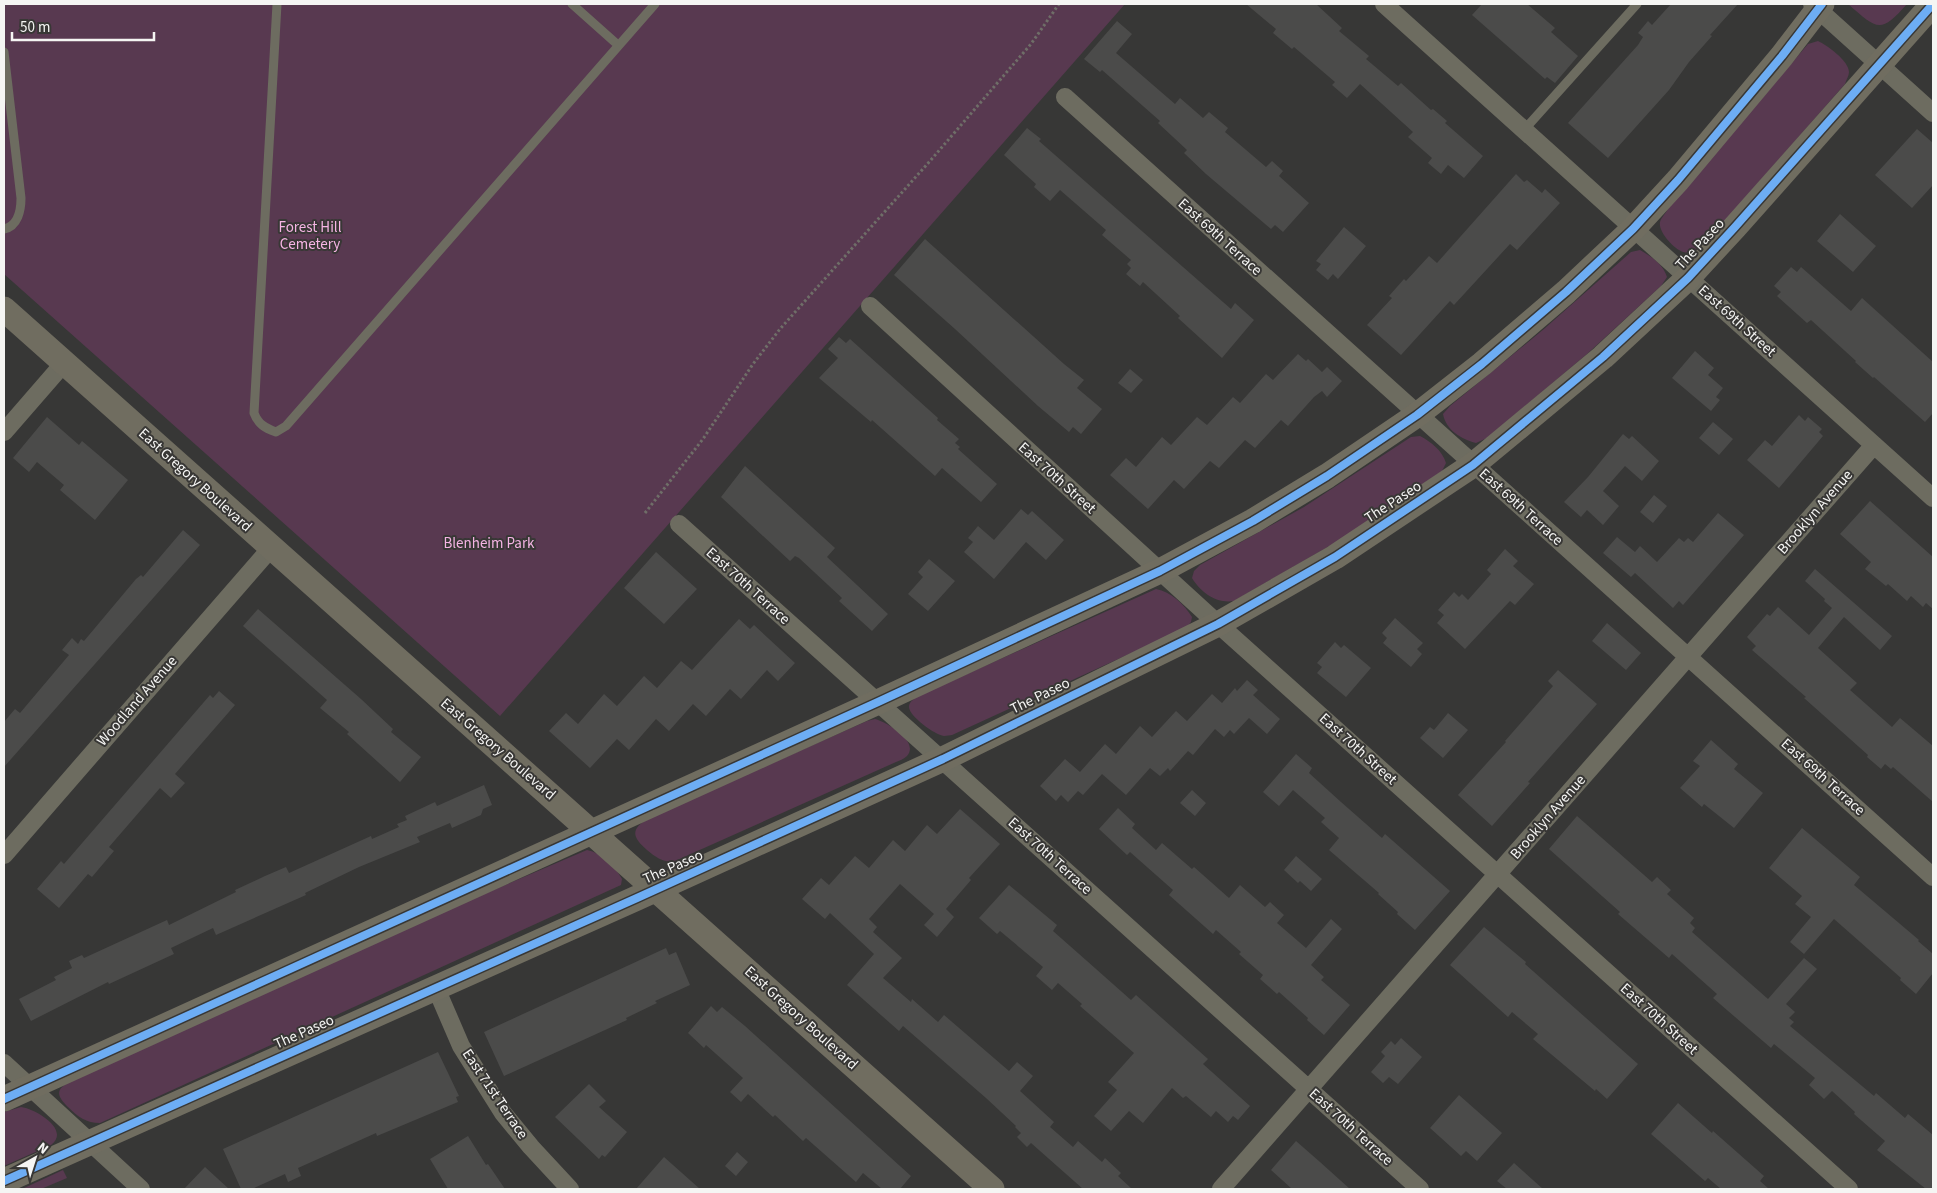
<svg xmlns="http://www.w3.org/2000/svg" width="1937" height="1193" viewBox="0 0 1937 1193" font-family="'Source Sans 3',sans-serif">
<rect width="100%" height="100%" fill="#373736"/>
<path fill="#583950" d="M4,4H1125L500,716L4,274Z
M1848,4H1907C1880,35 1877,29 1848,4Z
M1818,41C1827,45 1849,61 1849,72C1849,76 1846,80 1845,84L1702,247C1696,249 1689,254 1683,252C1674,249 1658,232 1660,222C1661,218 1666,213 1668,209L1808,44Z
M1640,250C1652,257 1663,264 1667,277L1661,286L1587,354L1487,438L1476,443C1461,439 1446,430 1443,414L1450,406L1544,329L1631,252Z
M1420,436C1431,442 1442,450 1446,463L1442,471L1345,537L1234,601C1217,604 1201,593 1192,578L1194,571L1200,565L1304,507L1411,437Z
M1156,589C1171,592 1184,604 1192,617L1191,622L1186,628L952,735C950,735 947,736 944,736C935,735 909,716 909,707C909,702 913,700 916,697Z
M875,719C886,722 920,741 907,756C904,759 899,761 896,762L675,861C663,863 657,858 647,850C632,837 630,829 649,818L867,721Z
M587,850C602,853 615,866 622,879L621,885L100,1123C86,1123 78,1117 68,1107C56,1095 55,1089 72,1081L477,897Z
M21,1107C36,1109 71,1130 51,1145L4,1166V1112Z
M63,1170L67,1178L41,1189H22Z"/>
<path fill="#4b4b4a" d="M1246,4H1316L1342,28L1339,31L1369,56L1366,59L1398,86L1401,83L1431,110L1433,109L1447,121L1445,123L1483,156L1464,178L1448,165L1441,174L1428,163L1432,158L1408,137L1413,132L1360,84L1347,98L1332,85L1335,82L1294,47L1292,49L1273,33L1276,29Z
M1482,4H1527L1555,28L1551,32L1578,56L1555,83L1547,77L1545,79L1472,15Z
M1671,4H1738L1710,35L1712,36L1689,62L1669,90L1608,158L1568,123L1638,45L1643,37L1638,33L1648,21L1652,25Z
M1117,21L1132,34L1116,53L1175,104L1180,98L1203,118L1209,112L1228,128L1225,132L1266,167L1272,161L1283,171L1279,176L1309,203L1283,232L1275,225L1271,229L1206,174L1184,153L1187,150L1158,123L1160,121L1102,70L1100,72L1084,59Z
M1027,128L1041,139L1039,141L1231,309L1235,303L1254,320L1222,358L1178,318L1180,316L1143,282L1140,286L1126,274L1131,268L1127,264L1131,260L1102,235L1106,230L1060,190L1050,201L1034,187L1036,184L1004,155Z
M1917,129L1933,143V185L1912,208L1875,175Z
M1516,174L1524,182L1527,180L1542,193L1545,189L1560,203L1517,250L1510,244L1454,305L1450,301L1401,355L1367,325L1392,298L1389,296L1404,279L1406,281L1429,256L1437,263Z
M1840,214L1876,246L1853,272L1817,241Z
M1344,227L1366,246L1338,279L1333,274L1328,280L1316,270L1321,264L1316,261Z
M925,239L1064,364L1084,380L1077,388L1102,409L1081,434L1073,427L1069,432L1038,406L955,329L894,275Z
M1791,267L1797,272L1801,267L1851,311L1862,298L1933,362V413L1925,422L1874,377L1873,378L1855,362L1856,361L1811,320L1807,323L1777,296L1781,292L1774,286Z
M839,337L846,343L850,339L938,418L937,420L959,439L955,443L960,447L958,449L997,484L981,502L942,468L935,476L872,420L871,422L819,378L838,358L828,349Z
M1695,351L1714,368L1708,375L1723,388L1716,397L1720,400L1711,411L1672,378Z
M1298,354L1306,361L1308,359L1322,372L1327,367L1342,381L1327,397L1322,391L1314,397L1288,426L1281,420L1255,448L1245,440L1219,468L1210,461L1184,489L1174,480L1148,509L1110,475L1126,458L1136,467L1162,437L1171,445L1197,417L1207,425L1233,397L1240,403L1266,374L1273,380Z
M1130,369L1143,380L1131,393L1118,383Z
M1799,415L1805,421L1808,417L1822,429L1819,432L1823,436L1779,488L1747,460L1765,440L1772,446Z
M47,417L79,445L82,441L128,480L95,520L60,490L64,485L37,462L29,472L13,458Z
M1713,422L1733,439L1719,455L1699,438Z
M1623,434L1629,439L1632,436L1659,461L1642,481L1625,466L1603,491L1619,506L1603,525L1587,510L1581,517L1564,502L1588,477Z
M745,466L835,548L827,557L888,614L872,631L839,601L842,598L799,558L795,556L790,561L721,497Z
M1654,495L1667,506L1653,523L1640,512Z
M1870,501L1933,557V609L1926,603L1923,607L1911,596L1907,601L1888,584L1886,586L1865,569L1871,562L1840,534Z
M1021,509L1028,515L1032,511L1064,540L1046,560L1026,542L994,579L964,552L973,542L968,538L978,526L994,540Z
M1718,513L1744,535L1683,605L1679,601L1673,608L1635,573L1631,577L1603,553L1617,537L1635,552L1640,546L1657,562L1679,538L1684,542L1688,538L1693,542Z
M183,530L200,545L4,767V722L15,709L20,713L69,655L62,650L72,638L78,644L81,639L84,641L136,579L141,575L143,577Z
M1505,549L1518,561L1513,566L1534,584L1515,605L1510,601L1465,649L1437,623L1444,615L1438,610L1454,592L1459,597L1462,594L1468,600L1491,574L1487,570Z
M656,552L697,589L664,624L624,588Z
M929,559L955,581L928,611L908,594L923,577L918,572Z
M1815,569L1892,636L1880,650L1844,617L1818,648L1857,683L1850,690L1892,727L1900,718L1933,746V802L1893,767L1891,769L1885,764L1881,769L1867,757L1868,755L1804,698L1806,697L1752,650L1756,646L1747,637L1767,614L1770,616L1778,607L1809,635L1832,608L1824,601L1825,599L1805,581Z
M258,609L361,699L393,729L391,732L421,757L400,782L347,734L349,732L320,708L327,700L243,626Z
M1395,618L1423,643L1417,649L1422,654L1411,667L1383,643L1387,638L1382,633Z
M739,619L750,629L754,625L795,663L778,681L767,670L741,699L730,689L706,716L693,704L669,731L656,719L629,750L617,739L590,768L549,731L566,713L578,724L604,694L617,706L644,676L657,688L681,661L692,670Z
M1607,623L1641,653L1626,670L1592,641Z
M1335,642L1341,648L1344,645L1371,668L1346,697L1317,673L1322,667L1317,663Z
M1558,670L1597,704L1528,782L1530,783L1492,826L1458,795L1506,742L1505,741L1553,686L1548,681Z
M1247,680L1258,690L1253,695L1280,719L1267,734L1249,718L1234,734L1230,730L1224,737L1215,729L1193,755L1188,751L1170,771L1168,768L1160,776L1150,768L1126,795L1102,774L1083,795L1078,791L1068,802L1061,795L1056,801L1040,786L1065,759L1080,772L1105,744L1116,754L1140,726L1152,737L1176,711L1187,721L1212,694L1222,703L1235,688L1237,691Z
M219,691L235,705L175,774L185,783L171,798L160,788L109,847L114,851L92,877L88,874L59,908L37,889L61,861L64,864L210,695L213,698Z
M1448,713L1468,730L1443,758L1420,738L1430,727L1434,730Z
M1711,740L1738,764L1734,769L1763,793L1734,828L1704,804L1702,807L1680,788L1700,766L1693,761Z
M1296,754L1312,768L1309,773L1341,802L1382,838L1385,834L1450,891L1415,930L1397,914L1398,912L1378,894L1379,893L1329,850L1339,838L1321,822L1325,818L1293,790L1279,806L1263,792Z
M484,785L492,805L483,809L481,815L452,828L450,823L417,837L420,842L359,867L305,893L306,895L216,935L213,928L171,948L174,954L109,984L108,982L31,1021L19,999L56,980L54,977L72,968L69,961L82,955L84,958L167,920L169,925L236,892L235,890L265,876L286,867L289,873L371,836L372,839L399,827L397,824L407,820L405,816L435,802L437,806Z
M1192,790L1206,803L1195,816L1180,803Z
M1118,808L1135,824L1132,828L1156,850L1162,843L1192,869L1194,867L1229,898L1240,885L1265,907L1270,902L1284,915L1277,923L1306,948L1331,919L1342,929L1311,965L1324,977L1321,980L1350,1005L1324,1035L1307,1020L1308,1018L1279,992L1277,994L1260,979L1263,975L1239,954L1241,952L1216,930L1213,934L1169,895L1173,890L1130,852L1127,855L1099,829Z
M960,809L1000,844L969,878L971,880L946,909L954,917L937,937L924,925L934,914L900,884L869,919L877,927L873,932L902,958L883,978L911,1002L912,999L938,1022L944,1015L1009,1071L1017,1062L1033,1076L1020,1091L1054,1122L1050,1127L1073,1147L1078,1141L1102,1162L1105,1158L1121,1173L1118,1176L1132,1189H1083L1031,1143L1027,1147L1017,1137L1021,1133L1015,1127L1016,1126L986,1098L903,1026L899,1031L847,985L874,954L830,913L825,919L802,899L821,878L829,885L855,856L869,868L893,840L905,851L927,825L937,834Z
M1577,816L1652,882L1657,877L1671,890L1667,894L1694,918L1690,923L1695,928L1692,932L1768,999L1804,958L1817,969L1786,1004L1795,1012L1789,1018L1794,1022L1790,1026L1874,1096L1876,1093L1905,1118L1908,1114L1933,1135V1189H1926L1877,1150L1885,1141L1854,1114L1855,1112L1832,1091L1824,1099L1809,1085L1815,1078L1774,1044L1771,1048L1713,998L1717,994L1672,954L1669,958L1618,914L1620,912L1549,849Z
M1802,828L1860,877L1854,885L1919,940L1918,941L1933,954V973L1916,994L1900,980L1901,978L1834,919L1804,954L1790,942L1811,917L1795,904L1802,896L1769,868Z
M1296,856L1322,879L1311,891L1300,881L1298,883L1284,870Z
M1009,885L1057,925L1053,931L1087,961L1131,1000L1136,995L1208,1059L1203,1064L1250,1106L1238,1120L1233,1116L1228,1122L1216,1111L1211,1117L1186,1096L1183,1098L1172,1088L1143,1123L1129,1111L1111,1131L1094,1116L1117,1090L1108,1082L1134,1053L1080,1006L1082,1004L1058,983L1052,990L1036,976L1043,967L1000,931L997,934L979,918Z
M1484,927L1526,962L1525,964L1638,1064L1607,1099L1596,1089L1595,1091L1533,1039L1538,1034L1512,1012L1508,1017L1450,965Z
M666,948L669,955L676,952L690,985L655,1001L657,1003L626,1018L627,1020L504,1076L484,1032Z
M711,1006L717,1012L722,1007L745,1026L911,1176L900,1189H882L863,1173L856,1182L806,1138L803,1141L775,1115L773,1117L748,1094L741,1102L730,1092L743,1078L706,1045L704,1048L688,1033Z
M1401,1038L1422,1057L1398,1084L1389,1077L1383,1083L1371,1072L1385,1056L1381,1052L1391,1041L1395,1045Z
M438,1052L459,1096L456,1097L458,1102L377,1136L376,1133L298,1168L301,1176L288,1182L285,1174L252,1189H241L223,1149Z
M589,1084L606,1101L599,1107L627,1132L605,1157L602,1155L599,1159L555,1117Z
M1459,1095L1502,1133L1477,1161L1466,1151L1461,1156L1430,1128Z
M1678,1103L1712,1133L1713,1131L1764,1176L1760,1181L1769,1189H1721L1708,1178L1705,1181L1651,1134Z
M468,1136L486,1165L488,1164L505,1189H448L430,1159Z
M1296,1141L1320,1162L1350,1189H1292L1271,1170Z
M737,1152L748,1162L736,1176L725,1166Z
M664,1157L700,1189H636Z
M1514,1163L1543,1189H1507L1497,1181Z
M205,1167L229,1189H184Z"/>
<g fill="none" stroke-linecap="round" stroke-linejoin="round">
<path stroke="#6f6e68" stroke-width="3" stroke-dasharray="2.5 2.5" stroke-linecap="butt" d="M645,513L703,439L753,364L780,329L930,161L1031,44L1059,4"/>
<path stroke="#6d6c60" stroke-width="9" d="M277,4L254,413C258,424 265,428 276,432L286,426L655,4
M572,4L618,45
M4,52L21,198C21,210 18,226 4,229
M1524,130L1637,4"/>
<path stroke="#6d6c60" stroke-width="18" d="M1384,4L1933,498
M1812,4L1933,113
M1065,97L1933,877
M870,306L1218,624L1849,1189
M4,432L64,363
M679,524L1420,1189
M4,855L271,548
M436,988L461,1046L503,1113L531,1147L570,1189
M4,1063L141,1189
M1221,1189L1874,445"/>
<path stroke="#706d60" stroke-width="25" d="M4,309L992,1189
M4,1099L878,702L1160,571L1253,521L1327,476L1417,415L1482,364L1566,292L1633,229L1678,180L1782,56L1822,4
M4,1181L637,898L943,759L1218,624L1335,557L1473,465L1603,357L1688,278L1735,227L1933,4"/>
<defs>
<path id="cycleway" d="M4,1099L878,702L1160,571L1253,521L1327,476L1417,415L1482,364L1566,292L1633,229L1678,180L1782,56L1822,4
M4,1181L637,898L943,759L1218,624L1335,557L1473,465L1603,357L1688,278L1735,227L1933,4"/>
</defs>
<use href="#cycleway" stroke="#383735" stroke-width="11"/>
<use href="#cycleway" stroke="#6dadf4" stroke-width="8"/>
</g>
<g text-anchor="middle" dominant-baseline="central" stroke-width="4" stroke-linejoin="round" paint-order="stroke">
<g font-size="15" fill="#f5b4e4" stroke="#383735">
<text x="310" y="227">Forest Hill<tspan x="310" dy="17">Cemetery</tspan></text>
<text x="489" y="543">Blenheim Park</text>
</g>
<g font-size="15" fill="#f5f5f3" stroke="#383735">
<text transform="translate(1220 237) rotate(42)">East 69th Terrace</text>
<text transform="translate(1700 244) rotate(-47)">The Paseo</text>
<text transform="translate(1737 321) rotate(42)">East 69th Street</text>
<text transform="translate(1057 478) rotate(42)">East 70th Street</text>
<text transform="translate(195 480) rotate(42)">East Gregory Boulevard</text>
<text transform="translate(1393 502) rotate(-33)">The Paseo</text>
<text transform="translate(1521 507) rotate(42)">East 69th Terrace</text>
<text transform="translate(1815 512) rotate(-49)">Brooklyn Avenue</text>
<text transform="translate(748 586) rotate(42)">East 70th Terrace</text>
<text transform="translate(1040 696) rotate(-26)">The Paseo</text>
<text transform="translate(137 701) rotate(-49)">Woodland Avenue</text>
<text transform="translate(498 749) rotate(41)">East Gregory Boulevard</text>
<text transform="translate(1358 749) rotate(42)">East 70th Street</text>
<text transform="translate(1823 777) rotate(42)">East 69th Terrace</text>
<text transform="translate(1548 817) rotate(-49)">Brooklyn Avenue</text>
<text transform="translate(1050 856) rotate(42)">East 70th Terrace</text>
<text transform="translate(673 867) rotate(-24)">The Paseo</text>
<text transform="translate(801 1018) rotate(42)">East Gregory Boulevard</text>
<text transform="translate(1659 1019) rotate(42)">East 70th Street</text>
<text transform="translate(304 1032) rotate(-24)">The Paseo</text>
<text transform="translate(495 1094) rotate(56)">East 71st Terrace</text>
<text transform="translate(1351 1127) rotate(42)">East 70th Terrace</text>
</g>
</g>
<rect width="1937" height="1193" fill="none" stroke="#f5f5f3" stroke-width="10"/>
<g transform="translate(35 1158) rotate(39)" stroke="#383735" stroke-width="4" paint-order="stroke">
<path d="M0-4L9 19L0 12L-9 19Z" fill="#f5f5f3"/>
<text y="-8" font-size="14" font-weight="bold" text-anchor="middle" fill="#f5f5f3">N</text>
</g>
<path d="M12 32v8h142v-8" fill="none" stroke="#f5f5f3" stroke-width="2.5"/>
<text x="20" y="32" font-size="15" fill="#f5f5f3" stroke="#383735" stroke-width="4" paint-order="stroke">50 m</text>
</svg>
